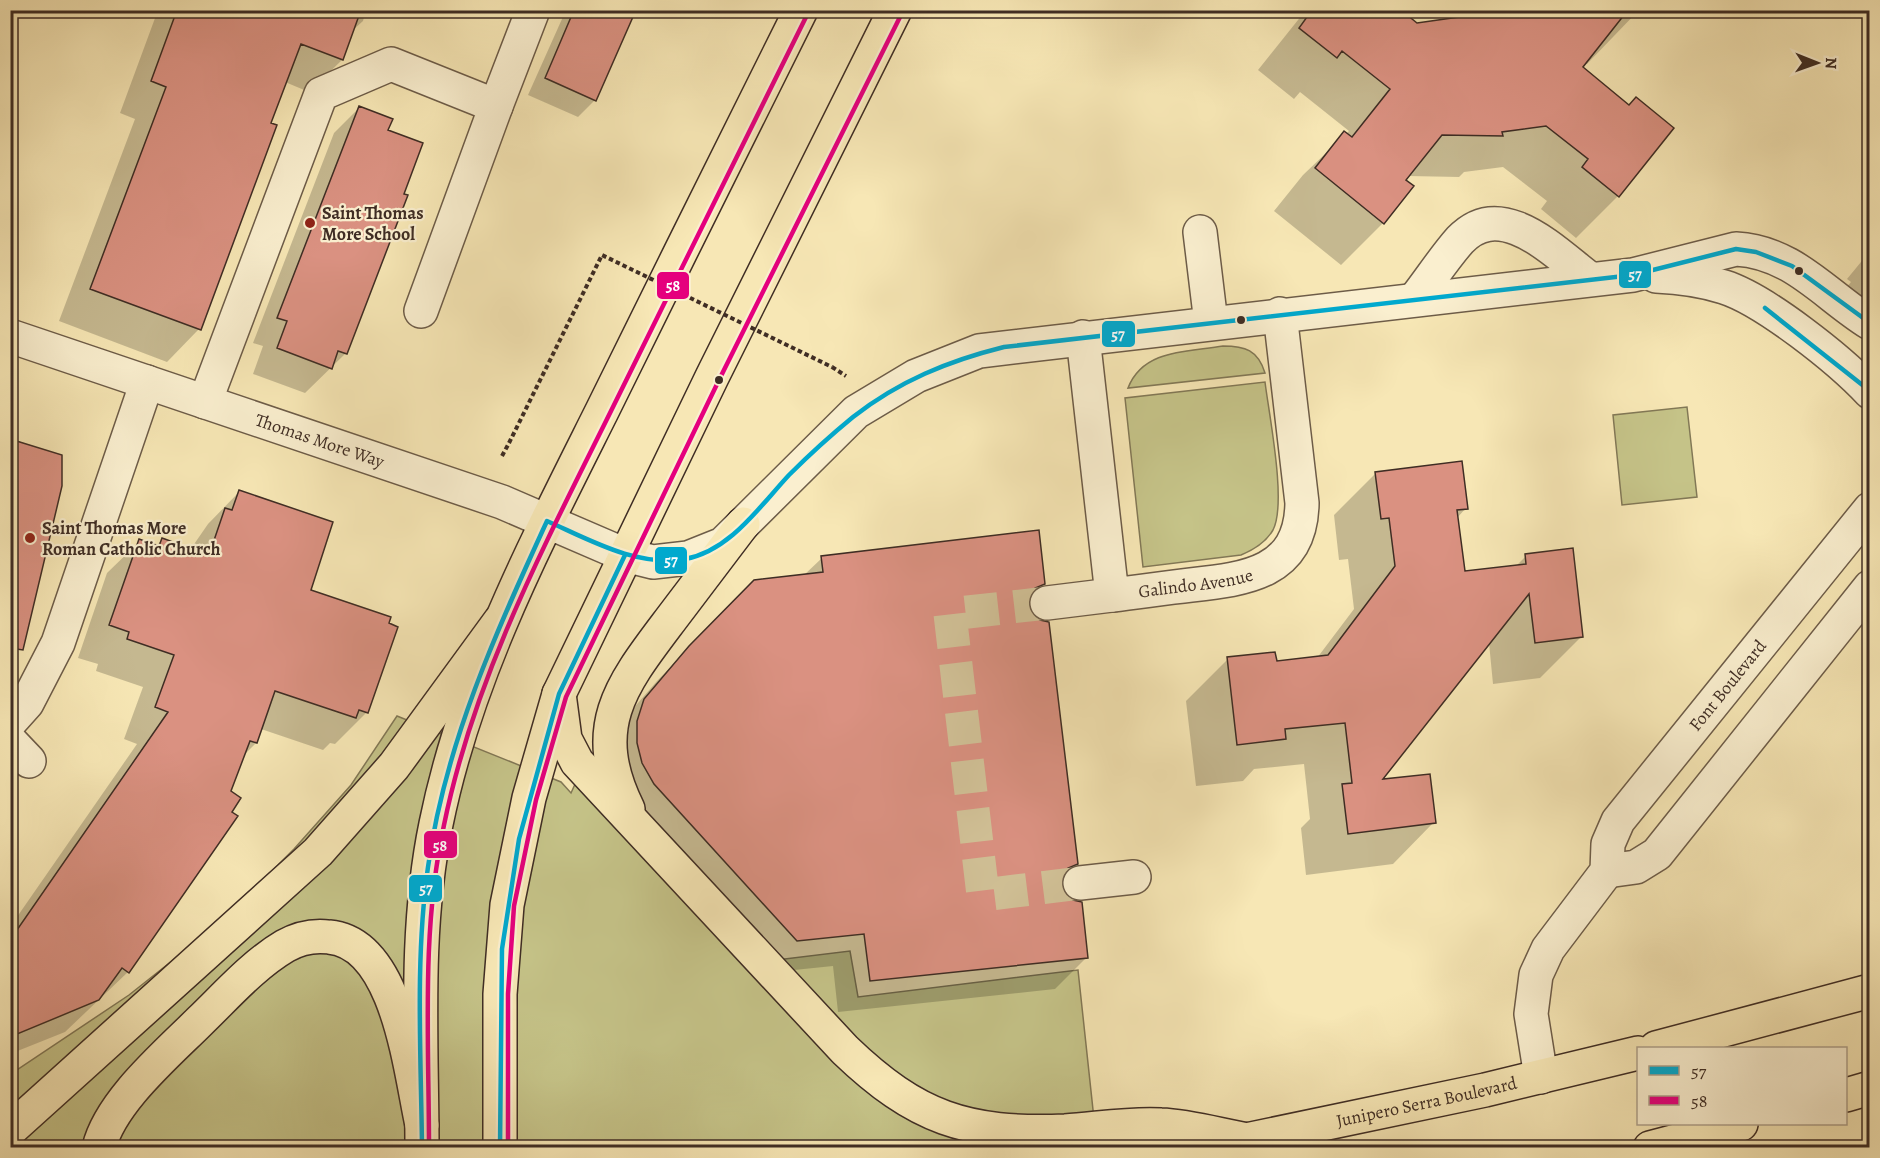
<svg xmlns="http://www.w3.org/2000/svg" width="1880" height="1158" viewBox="0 0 1880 1158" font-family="Alegreya,serif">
<rect width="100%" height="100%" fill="#f7e7b5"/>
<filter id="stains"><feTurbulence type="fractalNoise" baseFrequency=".00333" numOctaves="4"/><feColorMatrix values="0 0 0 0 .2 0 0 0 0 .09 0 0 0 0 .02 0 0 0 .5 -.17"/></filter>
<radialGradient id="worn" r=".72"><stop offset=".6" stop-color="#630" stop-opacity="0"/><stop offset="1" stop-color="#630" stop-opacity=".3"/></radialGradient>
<path fill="#c5c388" stroke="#827856" stroke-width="1.5" d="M1223,346C1245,346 1258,350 1265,373L1128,388C1143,349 1187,352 1223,346Z
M1265,382C1269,415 1287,503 1273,530C1266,542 1253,550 1241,555L1143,567L1125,398Z
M1687,407L1697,497L1622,505L1613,415Z
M397,716L561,782L571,793L576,782L744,964L850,951L858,997L1078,970L1097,1147L11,1148V1074L129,995L221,922L294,849L351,785Z"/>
<path fill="#0003" d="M158,10H366L363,21L352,31L342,60L309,92L285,82L199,329L167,362L59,321L135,119L120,113Z
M566,10H634L595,100L578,117L528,95Z
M1306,10H1373L1357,32L1520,10H1639L1587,64L1585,62L1581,68L1618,196L1576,238L1541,209L1547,201L1503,167L1464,172L1459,177L1408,176L1383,223L1341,265L1274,211L1303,175L1349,131L1300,92L1294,99L1258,70Z
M359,108L346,353L305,393L253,374L263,346L253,343L334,133Z
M1870,251V308L1845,289L1851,282L1847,279Z
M10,438L61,456L10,630Z
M1376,473L1466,508L1457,518L1464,573L1515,567L1526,556L1582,636L1540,678L1493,684L1489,643L1380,781L1434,822L1393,864L1306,875L1301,828L1310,819L1304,764L1254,769L1243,781L1196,786L1186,701L1228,659L1276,663L1317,658L1354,609L1348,559L1339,560L1334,515Z
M240,491L309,591L367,712L335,744L330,743L323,750L261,729L256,743L243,756L128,972L65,1032L10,1054V927L137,744L124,739L143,687L96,671L98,664L78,658L107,573L140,541L156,546L162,540L190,550L208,524Z
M822,558L1043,584L1028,600L1027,605L1076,864L1061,879L1060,885L1087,957L1055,989L838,1012L833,966L765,973L622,817L612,733L657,681L722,614L803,576Z
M10,823L14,824L10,856Z"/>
<path fill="#da9181" stroke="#3f2d24" stroke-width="1.5" d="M177,10H361L343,60L301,44L271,123L277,125L201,330L90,289L166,87L151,81Z
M574,10H636L596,101L545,78Z
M1312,10H1401L1417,23L1473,15V11L1628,10L1583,67L1629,105L1636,97L1674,128L1619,197L1582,167L1588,159L1546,126L1502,132L1503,136L1442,135L1406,180L1414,186L1384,224L1315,168L1344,131L1352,137L1390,89L1342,51L1337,58L1299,28Z
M359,106L393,119L388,130L423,143L404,194L408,195L347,354L338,351L332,369L277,348L287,321L277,318Z
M10,439L62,455V486L23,650L10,648Z
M1462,461L1468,509L1457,510L1465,571L1526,564L1525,554L1573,548L1583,637L1535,643L1529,594L1383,779L1430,774L1436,823L1348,834L1342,784L1352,783L1345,723L1285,729L1286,739L1237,745L1227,657L1275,652L1277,661L1328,655L1395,566L1389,518L1381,519L1375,472Z
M239,490L333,522L311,590L391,617L389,623L398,627L368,713L359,710L356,718L275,691L257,743L250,741L231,791L241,798L232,812L238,816L129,973L122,968L99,1000L10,1037V940L168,712L155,707L174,655L127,639L129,632L109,625L139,539L159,546L162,538L209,555L225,508L232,510Z
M1039,530L1045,584L1035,588L1030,595L1028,605L1032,615L1040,620L1049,622L1078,864L1068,868L1063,875L1061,884L1065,895L1073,900L1082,902L1088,958L870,981L864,934L797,941L654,784L642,763L637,743V721L644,699L689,646L754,580L823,572L821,556Z"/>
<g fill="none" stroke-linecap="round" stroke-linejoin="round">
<path stroke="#d2c298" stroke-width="33" stroke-dasharray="33 16" stroke-linecap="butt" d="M1047,603L950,614L983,895L1080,883"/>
<defs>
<g id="minor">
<path d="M496,106L533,10"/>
<path d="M1200,232L1211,323"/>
<path d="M1656,276C1679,277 1702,280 1724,287C1765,300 1840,360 1870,392"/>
<path d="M1415,299C1430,280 1444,258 1460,240C1502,196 1555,253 1590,279"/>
<path id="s1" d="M10,336L502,502L625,555L653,562L688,558L723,544L856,412L916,376L979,351L1633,275L1736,249C1793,252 1825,295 1870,323"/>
<path id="s2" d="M1083,337L1112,595C1138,592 1164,588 1191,585C1246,579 1301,573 1302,503L1280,314"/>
<path d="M205,402L321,94L391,64L496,106L421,311"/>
<path d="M1047,603L1112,595"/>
<path d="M10,722L27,703L58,643L147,382"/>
<path d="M10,741L29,761"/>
<path d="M1607,871L1636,867L1657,854L1870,587"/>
<path d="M1080,883L1134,877"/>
<path id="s3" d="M1541,1077L1531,1014L1536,975L1548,949L1607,871L1608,844L1618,821L1870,509"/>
</g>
<path id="major" d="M422,1148C422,1040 414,930 436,824C466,676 535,545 602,411C668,277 734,144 801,10
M500,1148V994L507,905L529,798L559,694L712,377L895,10"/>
<g id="highway">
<path d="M559,694L565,739L577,762L845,1050C916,1118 966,1135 1065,1131C1096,1129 1129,1123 1161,1125C1189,1126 1219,1135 1247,1140"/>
<path d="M628,809C587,726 622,684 671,619C695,587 719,556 743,524"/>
<path d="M1656,1048L1870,991"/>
<path d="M1846,1095L1870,1088"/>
<path d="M10,1130L318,852L394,766L500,621"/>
<path id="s4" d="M1227,1144L1485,1090L1638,1053"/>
<path d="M99,1148C110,1102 167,1054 200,1021C227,995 253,965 285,946C299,938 313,935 329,937C398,943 410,1071 422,1125"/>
<path d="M1650,1148L1741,1124"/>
</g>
</defs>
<use href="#minor" stroke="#6d5c48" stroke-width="36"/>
<use href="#major" stroke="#3f2d24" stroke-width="36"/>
<use href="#highway" stroke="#3f2d24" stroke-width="36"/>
<path stroke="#3f2d24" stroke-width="4" stroke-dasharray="4.5 3" stroke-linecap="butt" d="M832,367L846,376
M502,456L509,443"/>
<use href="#minor" stroke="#faefcf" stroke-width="33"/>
<use href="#major" stroke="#f7e7b5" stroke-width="33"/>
<use href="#highway" stroke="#f7e7b5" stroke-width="33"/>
<path stroke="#3f2d24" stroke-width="4" stroke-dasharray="4.5 3" stroke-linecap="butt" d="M509,443L602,255L832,367"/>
<defs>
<path id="bus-1" d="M1765,308L1870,391
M422,1148C421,1054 415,959 428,867C445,744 496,632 547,521C590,540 636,567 685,559C730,551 760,506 789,475C809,455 831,435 853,417C899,381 948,361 1004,347L1633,275L1736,249L1756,252L1792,266L1870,323
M500,1148L502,949L519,839L559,694L625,555"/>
<path id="bus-2" d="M429,1148C429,1040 421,931 444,825C474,678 544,546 610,413C676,280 741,146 808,13
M508,1148V994L514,906L536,800L566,697L719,380L902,13"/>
</defs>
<use href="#bus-1" stroke="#faefcf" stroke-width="9"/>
<use href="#bus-2" stroke="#faefcf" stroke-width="9"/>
<use href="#bus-1" stroke="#00a9ce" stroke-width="4.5"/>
<use href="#bus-2" stroke="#e5007d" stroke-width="4.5"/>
</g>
<g fill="#8f2418" stroke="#faefcf" stroke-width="2">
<circle cx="310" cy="223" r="6"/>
<circle cx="30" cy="538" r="6"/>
</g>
<g fill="#3f2d24" stroke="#faefcf" stroke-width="2">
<circle cx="1799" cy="271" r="5"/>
<circle cx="1241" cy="320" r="5"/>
<circle cx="719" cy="380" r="5"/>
</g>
<g text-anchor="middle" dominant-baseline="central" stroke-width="4.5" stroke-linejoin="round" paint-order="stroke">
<g font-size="18" font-weight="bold" fill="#3f2d24" stroke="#faefcf" text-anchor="start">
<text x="322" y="213">Saint Thomas<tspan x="322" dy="21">More School</tspan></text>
<text x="42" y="528">Saint Thomas More<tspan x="42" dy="21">Roman Catholic Church</tspan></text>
</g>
<g font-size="18" fill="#3f2d24" stroke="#faefcf">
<text stroke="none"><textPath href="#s1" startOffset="327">Thomas More Way</textPath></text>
<text stroke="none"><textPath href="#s2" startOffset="344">Galindo Avenue</textPath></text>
<text stroke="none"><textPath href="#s3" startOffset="456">Font Boulevard</textPath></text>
<text stroke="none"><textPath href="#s4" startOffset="204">Junipero Serra Boulevard</textPath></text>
</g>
</g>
<g stroke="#faefcf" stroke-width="2">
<rect x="1618" y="260" width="34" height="29" rx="6" fill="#00a9ce"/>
<rect x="656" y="271" width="34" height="29" rx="6" fill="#e5007d"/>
<rect x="1101" y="320" width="35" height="28" rx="6" fill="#00a9ce"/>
<rect x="654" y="546" width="34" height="29" rx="6" fill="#00a9ce"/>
<rect x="423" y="830" width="35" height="29" rx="6" fill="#e5007d"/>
<rect x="408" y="874" width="35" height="29" rx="6" fill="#00a9ce"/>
</g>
<g font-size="16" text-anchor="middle" font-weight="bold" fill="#fff">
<text x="1635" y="280">57</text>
<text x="673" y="291">58</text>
<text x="1118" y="340">57</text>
<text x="671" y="566">57</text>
<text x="440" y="851">58</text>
<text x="426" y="894">57</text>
</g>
<rect width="1880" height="1158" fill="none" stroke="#f7e7b5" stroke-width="36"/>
<rect x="12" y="12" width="1856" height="1134" fill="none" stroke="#3f2d24" stroke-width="3"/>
<rect x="18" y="18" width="1844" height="1122" fill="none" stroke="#3f2d24" stroke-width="1.5"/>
<rect x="1637" y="1047" width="210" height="78" fill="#faefcf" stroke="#afa18b" stroke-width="1.5"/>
<rect x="1649" y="1066" width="30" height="9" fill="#00a9ce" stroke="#afa18b" stroke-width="1.5"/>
<text x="1691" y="1077" font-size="18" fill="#3f2d24">57</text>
<rect x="1649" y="1096" width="30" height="9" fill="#e5007d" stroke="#afa18b" stroke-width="1.5"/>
<text x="1691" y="1107" font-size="18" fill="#3f2d24">58</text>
<g transform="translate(1817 63) rotate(91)" stroke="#faefcf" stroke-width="4.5" paint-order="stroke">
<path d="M0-4.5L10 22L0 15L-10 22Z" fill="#3f2d24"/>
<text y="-9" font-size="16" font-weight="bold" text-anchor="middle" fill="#3f2d24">N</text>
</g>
<rect width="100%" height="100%" filter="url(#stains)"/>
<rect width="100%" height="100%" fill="url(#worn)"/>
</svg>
